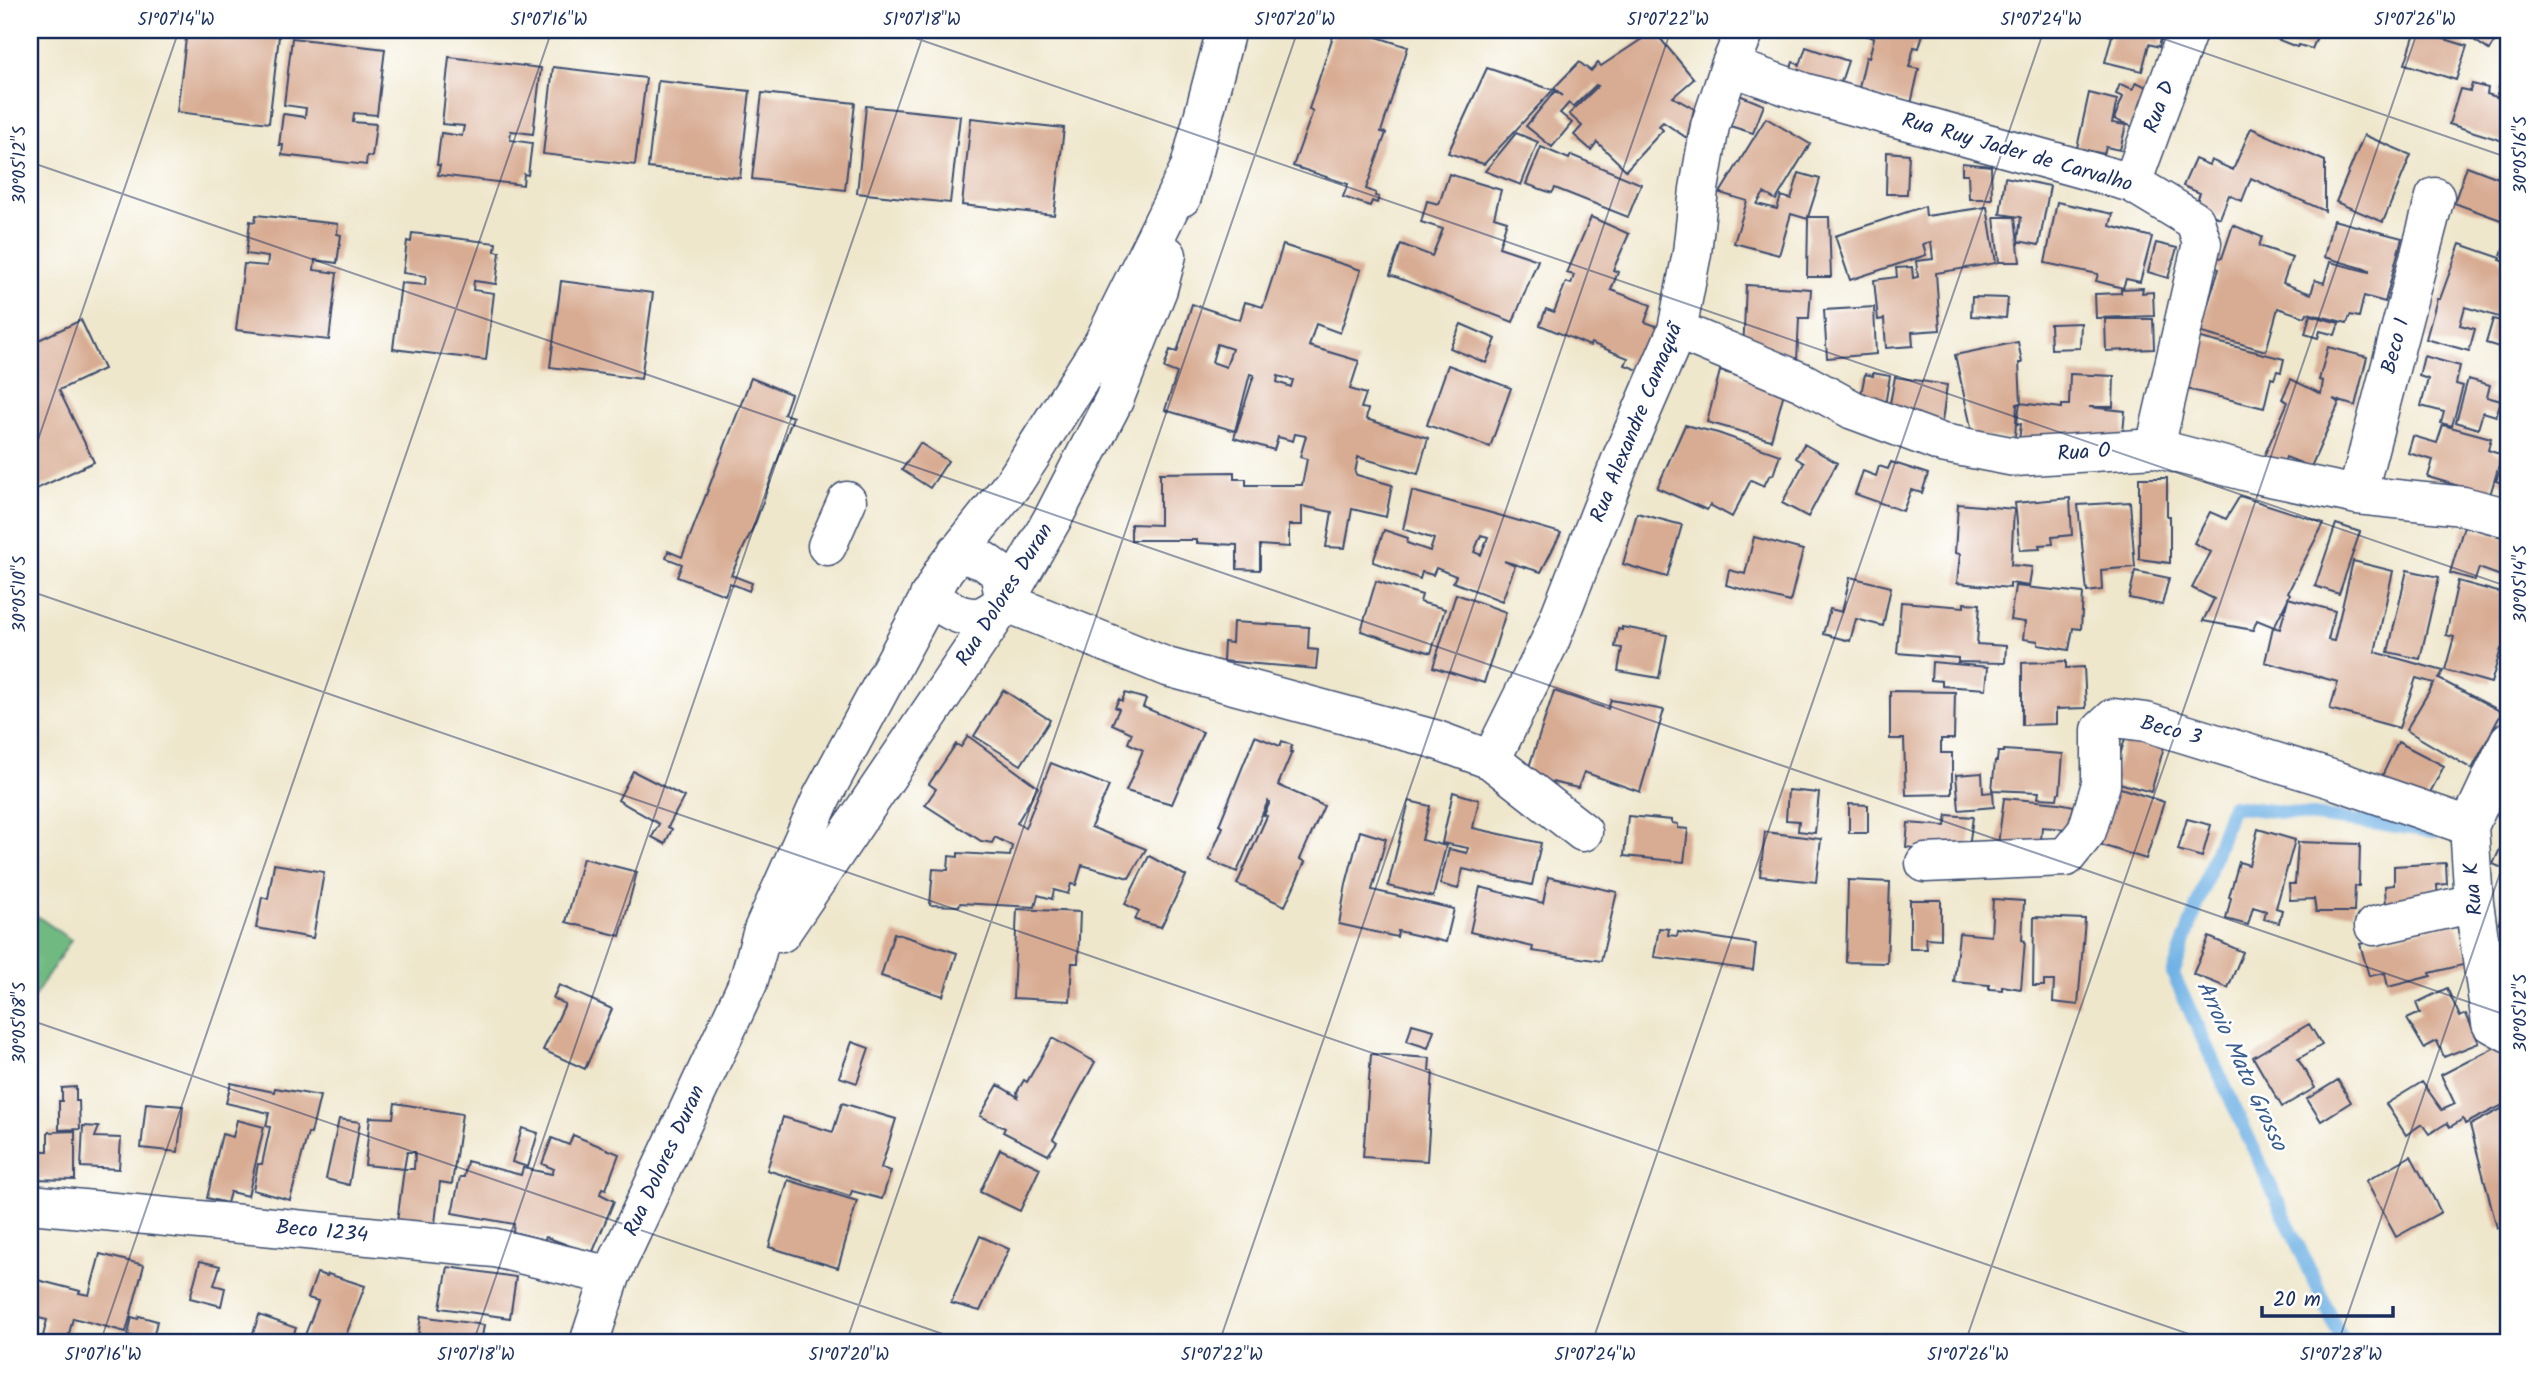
<svg xmlns="http://www.w3.org/2000/svg" width="2539" height="1373" viewBox="0 0 2539 1373" font-family="Kalam,sans-serif">
<rect width="100%" height="100%" fill="#fff"/>
<filter id="ink" filterUnits="userSpaceOnUse"><feTurbulence type="fractalNoise" baseFrequency=".0143" numOctaves="2"/><feDisplacementMap in="SourceGraphic" scale="14" xChannelSelector="R" yChannelSelector="G"/><feConvolveMatrix kernelMatrix="1 2 1 2 8 2 1 2 1" color-interpolation-filters="sRGB"/></filter>
<filter id="wash" filterUnits="userSpaceOnUse"><feTurbulence type="fractalNoise" baseFrequency=".00686" numOctaves="4" result="noise"/><feDisplacementMap in="SourceGraphic" scale="28" xChannelSelector="R" yChannelSelector="G"/><feGaussianBlur stdDeviation="1.57" result="paint"/><feColorMatrix in="noise" values="0 0 0 0 0 0 0 0 0 0 0 0 0 0 0 0 0 1.4 0 .05"/><feComposite in="paint" operator="in"/></filter>
<g filter="url(#wash)">
<rect width="100%" height="100%" fill="#efe7cc"/>
<path fill="#6fba81" stroke="#457470" stroke-width="2" d="M30,911L71,940L30,1003Z"/>
<g fill="none" stroke-linecap="round" stroke-linejoin="round">
<path stroke="#71b2e5" stroke-width="14" d="M2343,1343L2173,974L2232,806L2436,831"/>
</g>
<g id="blocks">
<path fill="#d8ac93" fill-rule="evenodd" d="M187,30H230L279,36L269,123L177,112Z
M1335,30H1355L1408,47L1381,132L1386,133L1366,189L1376,193L1375,196L1379,197L1377,203L1372,201L1370,206L1343,197L1348,184L1293,166L1313,111L1309,109Z
M1862,30H1924L1919,48L1914,47L1909,67L1919,69L1911,104L1858,92L1866,57L1869,58L1874,38L1861,34Z
M2093,30H2163L2159,47L2149,44L2142,71L2105,62L2112,36Z
M2268,30H2320L2312,49L2299,45L2297,47L2274,38L2276,33Z
M2416,30L2467,46L2456,80L2405,64Z
M2459,30H2509V40L2500,33L2489,50Z
M1654,31L1694,79L1673,97L1694,109L1687,138L1663,122L1659,126L1663,130L1626,170L1597,142L1591,150L1574,135L1582,126L1569,114L1598,86L1596,85L1573,107L1569,103L1560,113L1572,123L1552,147L1526,126L1555,91L1563,96L1554,88L1579,62L1591,71L1598,63L1601,66Z
M292,38L385,49L377,115L354,113L353,122L376,124L372,157L367,156L366,165L282,155L283,145H279L283,114L305,117L306,108L284,105Z
M1806,47L1848,61L1841,82L1853,87L1788,76L1793,62L1800,65Z
M449,57L541,68L533,134L511,131L510,140L532,143L528,175L524,174L523,185L438,175L440,165H437L441,133L462,136L464,126L442,124Z
M2509,57V98L2497,94Z
M553,67L646,78L635,165L543,154Z
M1487,68L1553,90L1484,164L1448,153Z
M658,81L750,91L740,178L648,168Z
M2136,82L2147,87L2142,131L2114,119L2123,97L2116,94L2120,84L2133,89Z
M2472,84L2488,88L2487,94L2509,101V143L2449,124L2460,89L2470,91Z
M762,93L855,103L845,190L752,179Z
M2089,93L2117,100L2112,123L2126,125L2120,150L2106,147L2104,154L2077,148Z
M1739,95L1764,105L1753,133L1730,126Z
M866,106L960,116L950,203L857,193Z
M971,118L1064,128L1054,215L962,205Z
M1766,118L1810,144L1776,200L1764,193L1757,204L1777,209L1781,196L1791,199L1799,173L1820,179L1808,217H1829L1831,277H1807L1808,219L1791,214L1779,255L1734,243L1747,201L1720,193Z
M2251,128L2325,161V211L2251,178L2242,201L2229,195L2220,218L2194,208L2200,193L2183,186L2195,159L2209,165L2211,160L2233,170Z
M1516,133L1538,142L1521,185L1485,171Z
M2364,135L2411,155L2383,222L2336,202Z
M1541,147L1569,159L1571,155L1641,184L1628,217L1555,188L1552,193L1526,184Z
M1887,152L1909,154L1907,194H1886Z
M1962,163L1991,166L1992,199H1969L1968,174H1962Z
M2467,166L2509,182V223L2454,203Z
M1449,174L1501,190L1494,217L1507,221L1499,247L1538,260L1513,322L1390,275L1401,244L1432,256L1443,229L1421,222L1427,201L1439,204Z
M2005,177L2050,186L2039,245L2018,241L2021,217L2000,214Z
M2057,202L2113,214L2110,226L2152,237L2140,282L2126,279L2123,288L2096,281L2098,274L2045,263Z
M1925,206L1926,216L1987,207L1996,263L1936,273L1940,330L1912,332L1913,346L1886,348L1884,319L1878,320L1874,280L1897,277L1896,268L1912,267L1913,278L1918,277L1916,261L1933,259L1931,242L1923,244L1926,255L1850,280L1835,236Z
M256,215L338,224L337,234L341,235L337,263L315,260L314,270L337,273L329,340L236,330L244,264L267,266L268,257L246,254L250,221L255,222Z
M1591,217L1629,234L1613,270L1618,272L1611,290L1651,305L1645,322L1659,327L1641,371L1625,365L1628,358L1591,343L1590,346L1540,325L1546,309L1554,312L1566,282L1571,284L1574,275L1567,273Z
M1994,217H2015L2020,262H1999Z
M2333,220L2402,238L2385,302L2364,296L2359,317L2350,315L2347,323L2307,313L2305,317L2278,308L2266,351L2199,332L2219,269L2214,267L2217,257L2222,258L2233,225L2262,237L2259,246L2292,257L2283,283L2311,294L2315,280L2324,283L2330,262L2369,272V270L2324,257Z
M2509,232V258L2501,255Z
M412,233L496,243L495,251L500,252L496,284L474,281L473,290L494,293L486,360L393,349L401,283L425,285L426,276L403,273L407,241L411,242Z
M2156,243L2177,248L2168,278L2148,272Z
M2460,244L2501,258L2500,260L2509,263V320L2465,307L2460,325L2475,329L2469,351L2426,339L2437,299H2440Z
M1283,245L1361,270L1340,333L1316,324L1309,346L1359,361L1350,389L1366,394L1361,408L1368,409L1366,419L1428,438L1418,474L1358,457L1355,473L1357,475L1392,485L1386,517L1352,509L1345,548L1326,547L1332,512L1302,506V525H1289V547L1260,545V570L1237,569V545L1197,543V540H1131V524L1160,525V473L1234,472V479H1246V485H1302L1307,459L1300,457L1306,436L1295,434L1293,441L1278,437L1274,450L1234,438L1254,375L1250,374L1235,431L1165,410L1177,373L1164,368L1170,350L1177,352L1192,304L1240,320L1245,302L1263,307ZM1217,344L1232,349L1226,367L1212,362ZM1278,376L1293,380L1291,387L1277,382Z
M561,281L653,293L641,379L550,367Z
M1746,285L1811,289L1809,318H1799L1797,362L1743,352Z
M2143,288L2142,293L2153,292L2154,316L2096,318L2095,294L2121,293V289Z
M1972,297L2008,298L2006,318L1971,316Z
M1874,307L1876,354L1827,358L1824,310Z
M2310,315L2339,323L2335,335L2320,331L2318,338L2305,334Z
M2105,319H2153L2154,349L2106,351Z
M2493,319L2509,323V350L2486,343Z
M81,320L104,369L59,390L94,462L30,492V344Z
M2081,323L2080,348L2051,349L2050,324Z
M1461,324L1496,339L1486,363L1450,348Z
M2197,337L2284,359L2281,372L2277,371L2274,379L2271,378L2264,408L2183,388Z
M2018,342L2022,363H2019L2021,403L2017,404L2015,439L1973,436L1955,355Z
M2328,347L2367,357L2355,406L2333,399L2339,403L2311,467L2286,457L2283,465L2264,456L2288,402L2282,399L2291,379L2321,394L2323,381L2319,380Z
M2424,356L2460,366L2456,384L2463,386L2452,426L2441,423L2444,412L2421,406L2428,379L2419,376Z
M1448,365L1511,388L1490,447L1427,425Z
M1720,371L1785,389L1771,440L1707,422Z
M1873,373L1890,376L1883,417L1858,409L1865,374L1873,376Z
M2070,374L2114,376L2113,407H2089L2125,411L2122,444L2019,441L2021,424L2017,423L2020,403L2062,408V405H2069Z
M1895,377L1947,385L1941,430L1887,419Z
M751,378L791,394L784,414L793,417L756,521L731,575L752,583L749,591L730,583L725,595L677,577L682,564L666,558L668,551L682,557Z
M2468,379L2490,385L2487,397L2501,401L2496,416L2483,412L2478,429L2456,422Z
M1685,425L1718,433L1780,455L1773,475L1769,476L1764,486L1751,480L1732,517L1710,505L1707,510L1657,488Z
M2443,425L2491,438L2488,450L2502,455L2490,495L2428,477L2433,460L2408,453L2413,436L2437,443Z
M920,443L948,461L930,488L902,470Z
M1804,444L1837,463L1808,517L1782,503L1804,463L1796,458Z
M2509,447V486L2496,481Z
M1891,462L1928,474L1922,493L1911,490L1903,511L1855,494L1863,471L1876,476L1879,466L1888,469Z
M2139,478H2167V516H2170V563L2139,559Z
M1412,491L1495,514L1561,533L1541,572L1504,561L1515,566L1502,601L1453,582L1456,576L1436,568L1433,575L1422,572L1420,579L1373,562L1384,530L1408,538L1407,543L1430,551L1434,539L1403,529ZM1481,535L1488,537L1481,555L1474,552Z
M2240,496L2324,523L2288,592L2290,594L2288,598L2335,611L2328,640L2334,641L2353,561L2393,571L2375,652L2443,671L2439,679L2502,712L2472,769L2406,730L2434,683L2416,678L2399,728L2330,709L2338,682L2265,662L2273,627L2280,629L2288,599L2274,627L2257,620L2253,630L2203,621L2214,599L2192,588L2211,552L2194,543L2210,512L2226,519Z
M2070,498L2072,535L2052,537L2053,544L2039,545L2040,549L2020,550L2015,503Z
M2130,502L2135,567L2101,570L2102,590L2087,592L2078,505Z
M1958,504L2014,509L2011,565L2032,567L2029,586L2010,583V588L1957,583L1960,554L1955,553Z
M1637,513L1682,525L1667,577L1623,564Z
M2336,524L2360,532L2339,594L2315,586Z
M2464,526L2509,539V579L2479,568L2475,580L2450,573Z
M1754,537L1803,550L1790,602L1726,585L1729,570L1745,574Z
M2407,570L2439,577L2420,659L2388,652Z
M2135,571L2169,578L2162,605L2129,598Z
M1850,577L1891,587L1883,626L1856,619L1850,641L1823,634L1830,609L1842,612Z
M1376,581L1422,595L1420,602L1445,609L1431,653L1361,631Z
M2458,581L2509,595V651L2501,649L2491,683L2445,670L2454,637L2446,635Z
M2015,586L2083,593L2081,629L2073,628L2069,650L2038,645V641L2023,639L2025,622L2010,620Z
M1456,594L1506,612L1484,683L1433,667Z
M1901,602L1964,607V603L1980,604L1977,644L2006,646L2005,663L1958,662V658L1897,653Z
M1233,622L1309,627L1308,649L1318,650L1316,669L1223,661L1224,642L1232,643Z
M1622,627L1667,635L1659,678L1618,671L1622,648L1615,647L1618,629L1622,630Z
M2066,661V668L2084,667L2086,708L2056,709V724L2022,725V663Z
M1932,662L1988,667L1986,689L1942,686V681L1931,680Z
M1003,690L1050,720L1021,765L974,736Z
M1554,691L1608,709L1611,700L1664,710L1640,792L1584,772L1578,788L1526,776Z
M1890,691L1955,692L1954,739H1941V753H1952V794L1906,795L1904,739H1890Z
M1125,693L1146,699L1143,707L1203,732L1172,804L1126,791L1143,750L1128,743L1132,733L1112,724L1119,709L1115,707L1119,699L1122,701Z
M2128,729L2166,740L2151,792L2112,781Z
M968,736L1038,787L1017,823L1025,828L1051,763L1109,786L1091,827L1146,849L1129,878L1082,865L1076,885L1071,884L1068,894L1054,890L1052,899L1038,895L1035,907L960,903L959,906L930,905L933,869L948,870L949,856L958,857V853L1010,856L1012,846L995,837L992,843L981,841L925,805L936,789L929,784L956,744L961,747Z
M1255,736L1280,746L1282,741L1292,745L1290,752H1292L1278,785L1324,806L1300,859L1305,862L1285,906L1237,884L1267,816L1264,815L1270,802L1268,801L1237,872L1209,860L1223,827L1219,825Z
M2398,742L2444,766L2425,802L2376,789Z
M2004,750L2063,754L2060,793H2058L2057,799L2038,798L2039,792L1992,790L1995,761H1997L1998,752H2004Z
M633,771L684,797L668,827L672,829L665,844L652,837L659,824L618,800Z
M1982,773L1983,793L1993,792L1994,807L1959,810L1956,775Z
M2111,785L2164,802L2146,859L2092,842Z
M1788,790L1819,793L1815,833L1798,831L1799,821L1786,820Z
M1453,792L1479,800L1473,828L1541,843L1532,885L1463,869L1458,889L1440,884L1449,849L1467,853L1468,848L1442,843Z
M2004,798L2059,803L2074,806L2067,829L2042,827L2040,854L1997,852Z
M1409,801L1430,806L1422,840L1446,846L1433,897L1388,886Z
M1849,804L1868,805V833H1849Z
M1947,815L1973,817L1968,855L1906,847L1908,823L1945,826Z
M1628,816L1672,820V823L1678,824V828L1688,829L1684,862L1624,856Z
M2187,819L2211,825L2202,857L2178,850Z
M2258,829L2295,840L2276,908L2282,910L2279,923L2264,919L2266,911L2253,907L2248,925L2226,919L2231,898L2229,897L2239,862L2249,865Z
M2509,830V871L2493,864Z
M1360,831L1386,839L1372,890L1454,909L1446,942L1398,931L1397,937L1339,924L1346,884Z
M1765,832L1821,839L1816,882L1760,876Z
M2298,842L2360,844L2359,886H2355L2354,912H2316L2314,899L2290,900L2289,884H2295Z
M1149,856L1186,876L1161,927L1135,920L1139,911L1125,904Z
M583,858L637,872L620,936L566,922Z
M2446,863L2447,884L2437,885L2438,903L2386,907L2385,886L2394,885V866Z
M274,864L324,872L313,938L256,928L262,897L268,899Z
M1548,877L1617,892L1601,961L1532,951L1533,947L1470,932L1480,887L1543,903Z
M1848,880L1890,882L1887,963L1846,962Z
M2509,894V927L2499,923Z
M1993,899L2024,901L2022,940L2025,941L2021,989L2002,986V990L1989,989V985L1954,982L1959,933L1991,936Z
M1910,900H1941V939L1926,938L1927,949H1910Z
M1017,909L1080,912L1078,963H1072L1070,1001L1013,998Z
M2034,917L2085,919L2078,1005L2053,1002L2054,981H2044V986H2033Z
M2456,922L2461,942L2475,962L2430,973L2431,976L2388,987L2385,973L2369,976L2360,944Z
M1659,928L1669,929L1668,935L1677,936L1678,932L1756,944L1753,970L1654,957Z
M894,933L957,953L943,996L881,976Z
M2209,937L2243,952L2228,988L2193,974Z
M2498,952H2509V989H2498Z
M559,985L612,1009L585,1069L543,1050L565,1004L553,998Z
M2447,988L2460,1017L2466,1014L2479,1043L2444,1057L2437,1041L2424,1048L2407,1019L2420,1013L2416,1003Z
M1412,1024L1434,1030L1428,1048L1407,1041Z
M2309,1024L2322,1045L2298,1059L2315,1088L2282,1107L2253,1057Z
M1052,1038L1095,1062L1053,1139L1057,1142L1048,1155L1003,1132L1005,1128L980,1116L998,1085L1018,1097L1017,1092L1024,1080L1027,1082Z
M852,1042L869,1048L857,1083L839,1077Z
M2503,1043L2509,1055V1102L2465,1124L2463,1119L2450,1127L2447,1123L2429,1134L2422,1124L2406,1135L2386,1104L2422,1082L2442,1110L2455,1104L2441,1075Z
M1371,1054L1430,1058L1429,1071H1433L1427,1161L1363,1157Z
M2338,1080L2351,1102L2321,1121L2307,1099Z
M231,1083L274,1092L275,1088L320,1096L311,1134L308,1133L290,1200L253,1190L258,1164H262L270,1127L266,1126L269,1113L226,1103Z
M76,1087V1101H79L80,1129L59,1130V1101H62V1088Z
M146,1103L183,1106L178,1152L141,1148Z
M395,1103L462,1114L452,1184L440,1182L435,1223L397,1222L404,1169L365,1165L370,1117L393,1118ZM407,1152H415L414,1169H404Z
M842,1103L896,1119L881,1168L891,1171L882,1199L852,1191L850,1196L767,1170L783,1117L833,1132Z
M2509,1105V1225L2497,1228L2470,1125Z
M339,1119L360,1122L349,1185L326,1179Z
M237,1120L264,1127L248,1196L230,1192L227,1203L207,1198L222,1134L233,1137Z
M83,1126L99,1127L95,1137L121,1138L119,1169L81,1167Z
M522,1128L538,1133L528,1167L512,1162Z
M75,1131V1180L30,1179V1155H32V1151H48V1132Z
M573,1135L619,1154L606,1189L602,1188L600,1194L614,1201L592,1254L546,1237L544,1240L513,1232L514,1224L452,1213L460,1177H464L467,1161L521,1175L523,1168L552,1174L554,1169L542,1164L552,1138L569,1145Z
M1000,1149L1040,1168L1020,1211L980,1192Z
M2411,1156L2441,1212L2396,1237L2366,1181Z
M788,1180L857,1201L838,1268L769,1247Z
M980,1236L1009,1249L980,1311L951,1303Z
M100,1254L144,1265L126,1332L73,1318L67,1342L43,1336L47,1320L30,1316V1278L80,1291L79,1293L89,1295Z
M200,1261L220,1266L214,1285L225,1288L221,1306L190,1298Z
M448,1267L516,1277L510,1318L440,1308Z
M317,1273L327,1276L328,1274L365,1286L343,1343H302L318,1301L308,1298Z
M259,1315L296,1328L290,1343H250Z
M139,1316L157,1321L152,1343H133L135,1337L128,1335L132,1317L138,1319Z
M421,1316L484,1325L481,1343H417Z"/>
</g>
</g>
<g filter="url(#ink)">
<use href="#blocks" fill-opacity="0" stroke="#3b4b6e" stroke-width="2"/>
<g fill="none" stroke-linecap="round" stroke-linejoin="round">
<defs>
<path id="minor" d="M1730,66L1803,92L2132,183L2195,221L2202,243L2155,448
M2132,183L2188,30
M1182,197L1226,30
M1677,330L1802,382L1853,410L1942,443L2015,457L2155,448L2260,475L2357,495L2463,506L2509,518
M2357,495L2435,197
M827,546L847,501
M957,552L984,561L999,572L1005,602
M929,596C943,606 962,621 981,616C989,614 998,606 1005,602
M1005,602L1167,667L1434,739L1491,760L1583,832
M2509,741L2469,826L2474,903L2491,1023L2509,1033
M1491,760L1550,641L1622,457L1677,330L1692,253L1699,189L1710,126L1730,66L1745,30
M1925,863L2066,857L2087,831L2101,784V730L2114,718L2146,722L2338,781L2469,826
M2374,926L2474,903
M781,933L1005,602L1054,516L1114,400L1158,289L1167,255
M30,1204L495,1248L611,1276
M589,1343L611,1276L748,983L763,930L822,797L944,570L1015,481L1103,343L1188,171"/>
</defs>
<use href="#minor" stroke="#3b4b6e" stroke-width="41"/>
<use href="#minor" stroke="#fff" stroke-width="38"/>
</g>
</g>
<path fill="none" stroke="#1b2f5e" stroke-width="2" stroke-opacity="0.45" d="M892,30L2509,587M2138,30L2509,158M30,162L2509,1016M30,463L179,30M30,591L2215,1343M30,1020L969,1343M100,1343L552,30M473,1343L925,30M846,1343L1298,30M1219,1343L1671,30M1592,1343L2044,30M1965,1343L2418,30M2338,1343L2509,847"/>
<g text-anchor="middle" dominant-baseline="central" stroke-width="5" stroke-linejoin="round" paint-order="stroke">
<g font-size="21" fill="#1b2f5e" stroke="#fff">
<text transform="translate(2160 107) rotate(-70)">Rua D</text>
<text transform="translate(2017 153) rotate(16)">Rua Ruy Jader de Carvalho</text>
<text transform="translate(2396 346) rotate(-75)">Beco 1</text>
<text transform="translate(1637 423) rotate(-68)">Rua Alexandre Camaquã</text>
<text transform="translate(2084 453) rotate(-4)">Rua O</text>
<text transform="translate(1005 595) rotate(-58)">Rua Dolores Duran</text>
<text transform="translate(2171 731) rotate(15)">Beco 3</text>
<text transform="translate(2474 889) rotate(-95)">Rua K</text>
<text transform="translate(665 1161) rotate(-65)">Rua Dolores Duran</text>
<text transform="translate(322 1232) rotate(5)">Beco 1234</text>
</g>
<g font-size="23" font-style="italic" fill="#395d8d" stroke="#fff">
<text transform="translate(2241 1066) rotate(65)">Arroio Mato Grosso</text>
</g>
</g>
<rect width="2539" height="1373" fill="none" stroke="#fff" stroke-width="77"/>
<path d="M2262 1306v10h131v-10" fill="none" stroke="#1b2f5e" stroke-width="3.5"/>
<text x="2273" y="1306" font-size="21" fill="#1b2f5e" stroke="#ffffff" stroke-width="5" paint-order="stroke">20 m</text>
<rect x="38" y="38" width="2462" height="1296" fill="none" stroke="#1b2f5e" stroke-width="2.5"/>
<g font-size="18" text-anchor="middle" fill="#1b2f5e">
<text x="176" y="25">51°07'14"W</text>
<text x="549" y="25">51°07'16"W</text>
<text x="922" y="25">51°07'18"W</text>
<text x="1295" y="25">51°07'20"W</text>
<text x="1668" y="25">51°07'22"W</text>
<text x="2041" y="25">51°07'24"W</text>
<text x="2415" y="25">51°07'26"W</text>
<text transform="translate(2520 155) rotate(-90)" y="6">30°05'16"S</text>
<text transform="translate(19 165) rotate(-90)" y="6">30°05'12"S</text>
<text transform="translate(2520 584) rotate(-90)" y="6">30°05'14"S</text>
<text transform="translate(19 594) rotate(-90)" y="6">30°05'10"S</text>
<text transform="translate(2520 1013) rotate(-90)" y="6">30°05'12"S</text>
<text transform="translate(19 1023) rotate(-90)" y="6">30°05'08"S</text>
<text x="103" y="1360">51°07'16"W</text>
<text x="476" y="1360">51°07'18"W</text>
<text x="849" y="1360">51°07'20"W</text>
<text x="1222" y="1360">51°07'22"W</text>
<text x="1595" y="1360">51°07'24"W</text>
<text x="1968" y="1360">51°07'26"W</text>
<text x="2341" y="1360">51°07'28"W</text>
</g>
</svg>
